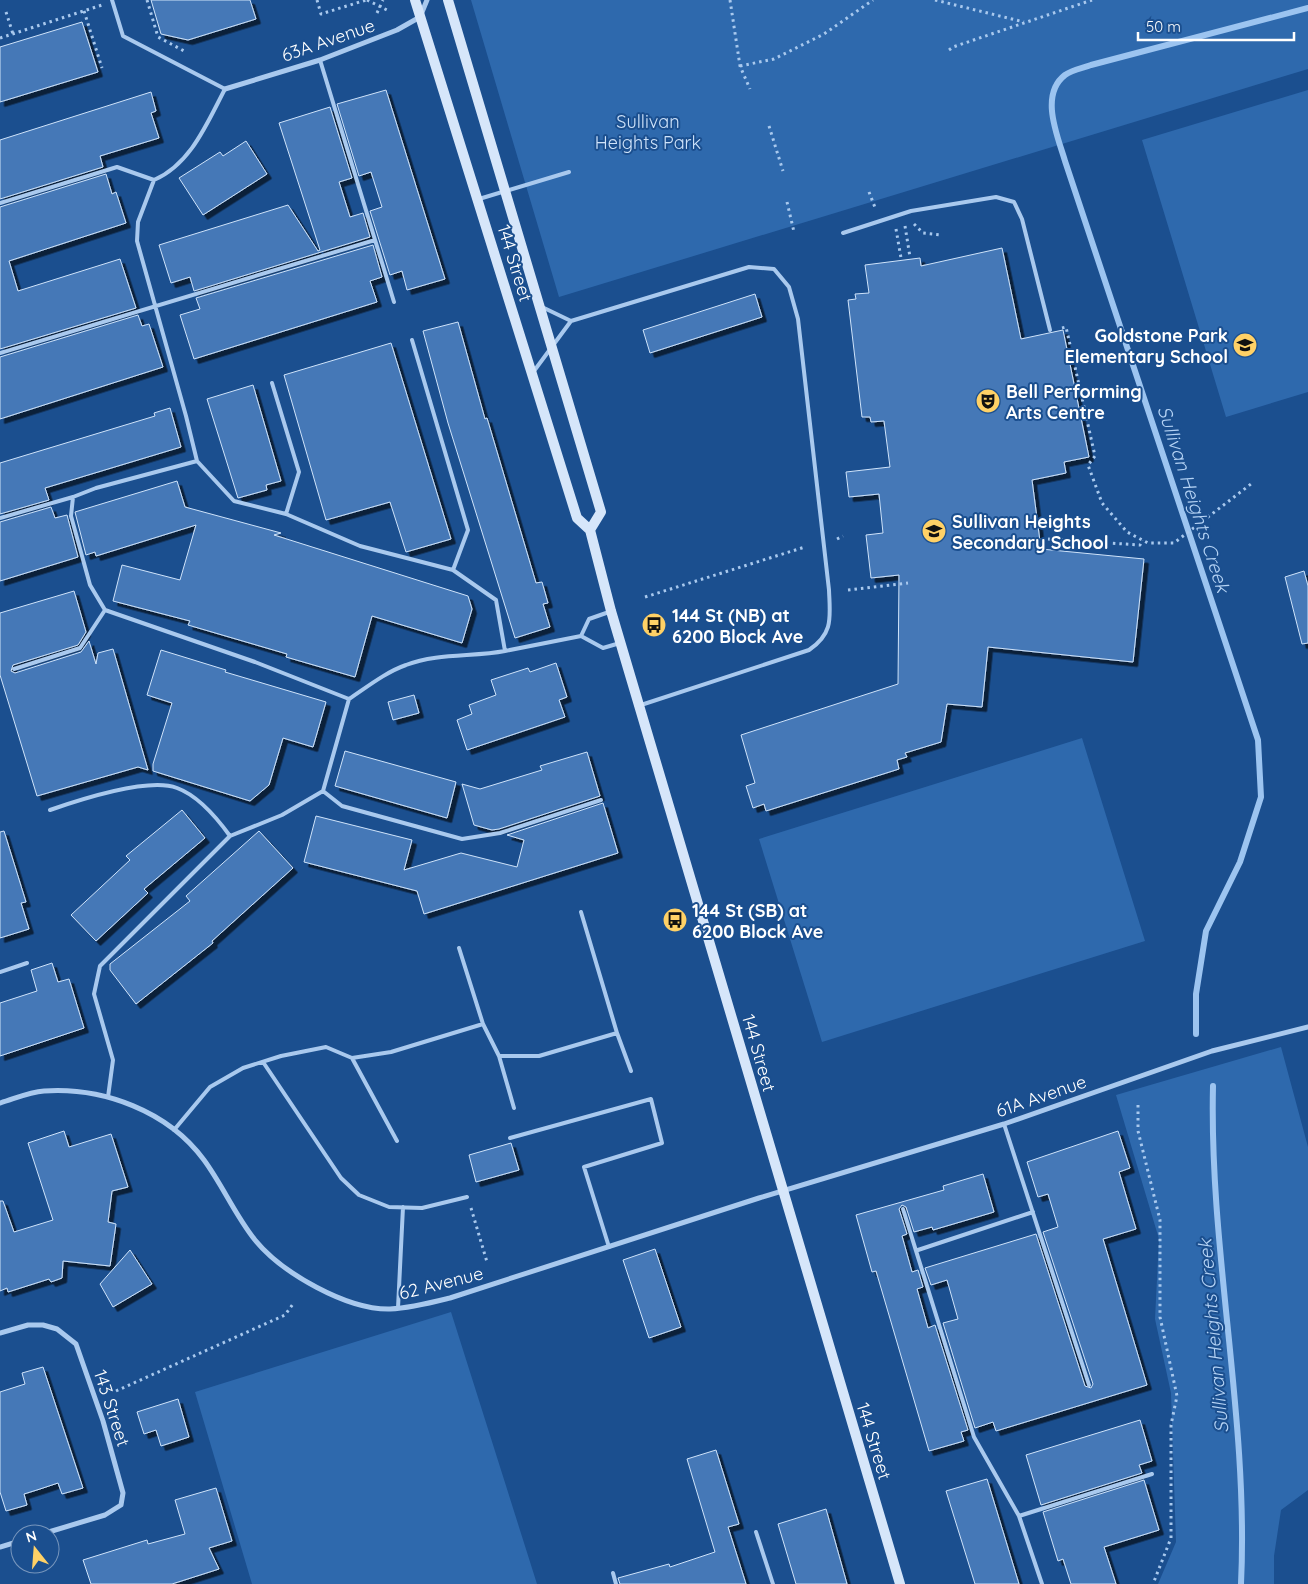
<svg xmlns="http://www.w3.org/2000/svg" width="1308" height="1584" viewBox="0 0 1308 1584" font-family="Quicksand,sans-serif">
<defs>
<filter id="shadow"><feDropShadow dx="4.5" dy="4.5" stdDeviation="0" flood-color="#0009"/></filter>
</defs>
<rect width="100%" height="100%" fill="#1b4f8f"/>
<path fill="#2e69ad" d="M471,0H1308V69L559,297Z
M1308,90V392L1226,417L1142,140Z
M1082,738L1145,941L822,1042L759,839Z
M1281,1047L1308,1147V1490L1281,1510L1274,1556V1584H1158L1176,1542L1171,1393L1155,1319L1159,1239L1116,1095Z
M451,1312L537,1584H252L195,1392Z"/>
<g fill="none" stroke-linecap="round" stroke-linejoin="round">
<path stroke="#9cc4f0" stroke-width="6" d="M1196,1034V994L1206,931L1240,862L1261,797L1258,740L1065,161C1058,137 1039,95 1065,75C1072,70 1083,68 1091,65L1308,8
M1213,1086C1209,1252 1249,1418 1241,1584"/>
</g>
<path fill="#4478b7" stroke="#cfe3fa" filter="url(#shadow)" d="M151,0H250L256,19L188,40L161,34Z
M82,22L98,72L0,102V47Z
M386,90L445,279L407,290L402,271L390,275L370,211L382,207L371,172L359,176L337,104Z
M151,92L156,111L151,113L159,138L100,156L103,167L0,199V140Z
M330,107L352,178L339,182L350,217L363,213L370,237L194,291L190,277L171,283L159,245L288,205L318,251L320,250L279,123Z
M246,141L267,174L203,215L179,178L220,152L223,156Z
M106,174L112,194L116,192L126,223L9,261L18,291L120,259L136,308L0,349V207Z
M373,245L382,277L370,281L377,302L194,359L180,315L200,309L196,298Z
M1002,248L1021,339L1063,330L1089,457L1064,462L1066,473L1032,480L1041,549L1144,559L1133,662L988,647L982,707L947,704L941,742L905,753L907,757L897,760L899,769L766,811L764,804L753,808L746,786L755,783L741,735L898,684L899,575L871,578L866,535L883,533L879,494L849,497L846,472L890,467L884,421L871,422L870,417H862L848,300L856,299L855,294L869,293L865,265L920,258L921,266Z
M755,294L762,317L650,353L643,330Z
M138,315L142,326L149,324L163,367L0,419V357Z
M458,322L485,419L487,418L536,583L542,582L548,603L543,604L550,627L515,638L448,423L423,331Z
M391,343L451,539L406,552L390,502L326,520L284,375Z
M253,385L281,481L266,485L267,490L238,498L207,399Z
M170,408L181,447L45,488L49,500L0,514V463L155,416L154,413Z
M177,481L185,507L281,533L274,535L468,596L472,609L462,643L372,616L355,677L286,657L287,654L188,625L190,621L113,601L122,565L180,580L196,525L96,556L95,552L86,555L75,512Z
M51,507L55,518L67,515L78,557L0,581V522Z
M1304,571L1308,586V643L1302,644L1285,577Z
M74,591L86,632L78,645L13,665L11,671L15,673L81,652L89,641L96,664L98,653L113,649L148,770L138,767L37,796L0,675V613Z
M161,650L226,670L225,672L326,702L313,747L283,738L269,785L250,801L153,771V764L172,703L147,695Z
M556,663L567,697L559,700L565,717L467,750L457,720L472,714L469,705L496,695L491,680L528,668L530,672Z
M414,695L419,713L393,720L388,702Z
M345,751L456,782L447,818L335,786Z
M587,752L600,796L499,829L492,830L474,825L462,784L480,789L542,770L540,766Z
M603,803L618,853L424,914L417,891L304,862L316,816L412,840L404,870L461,853L517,867L524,840L507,835Z
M182,810L205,838L144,889L148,893L96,941L71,915L130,860L126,856Z
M4,831L26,902L21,903L29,929L0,938V832Z
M259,831L293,868L212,941L213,943L136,1004L110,970V964L190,901L186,896Z
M52,963L58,982L69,979L84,1028L0,1056V1003L37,991L31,970Z
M64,1131L69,1147L111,1134L128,1187L112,1191L108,1222L116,1224L110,1266L63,1261L62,1278L51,1282L49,1279L8,1292L7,1288L0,1291V1201H3L14,1232L53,1220L28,1143Z
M1118,1131L1130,1168L1119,1172L1136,1229L1103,1239L1147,1385L996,1431L993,1422L975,1428L943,1323L958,1319L947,1280L931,1285L925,1268L1036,1234L1085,1386L1091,1388L1093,1384L1043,1232L1058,1227L1048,1194L1038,1197L1027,1162Z
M511,1143L519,1170L476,1182L469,1155Z
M983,1174L994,1212L933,1230L932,1227L914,1232L906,1207L902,1205L899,1209L907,1234L902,1236L912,1272L918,1270L923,1287L917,1289L928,1328L935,1325L968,1430L961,1432L964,1441L929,1451L876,1271L872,1272L856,1215L944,1190L943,1186Z
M655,1249L681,1327L649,1338L623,1260Z
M130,1250L152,1284L113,1307L100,1284Z
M43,1367L83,1488L62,1494L58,1483L40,1489L24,1494L27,1505L6,1511L0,1492V1392L25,1384L22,1373Z
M178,1399L189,1437L161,1446L156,1430L144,1434L137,1412Z
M1140,1420L1152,1461L1139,1465L1142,1473L1041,1505L1026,1455Z
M716,1450L739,1524L728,1527L746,1584H620L618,1578L669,1564L670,1567L715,1552L687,1459Z
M987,1479L1019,1584H975L946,1491Z
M1144,1480L1159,1530L1104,1547L1116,1584H1071L1063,1559L1058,1561L1043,1512Z
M216,1488L232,1541L209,1548L219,1569L172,1584H91L83,1560L147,1540L148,1544L185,1534L175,1500Z
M826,1509L847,1584H796L778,1524Z"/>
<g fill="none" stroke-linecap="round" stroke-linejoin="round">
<path stroke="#a9c9ee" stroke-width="3" stroke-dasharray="2.5 4" stroke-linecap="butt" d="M147,0L158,37L186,52
M317,0L321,14L366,0
M367,0L387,10
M730,0L740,66L750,89
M935,0L1024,22
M84,11L102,68
M6,12L13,34
M377,13L383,0
M0,38L102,5
M949,50L953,47L1092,0
M740,66L774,59L824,34L873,0
M769,126L783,171
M869,192L876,210
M787,202L794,232
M914,224L923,233L942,235
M905,226L910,257
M896,229L901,258
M1062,328L1066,327L1095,456L1088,465L1102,503L1127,532L1148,543H1174L1251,484
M837,539L843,536
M1048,539L1140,545L1142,540
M848,590L908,583
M645,597L805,547
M1138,1105V1131L1160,1220V1317L1177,1396L1171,1425V1538L1153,1584
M471,1208L487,1262
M116,1391L285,1315L293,1304"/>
<path stroke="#a9c9ee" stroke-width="4" d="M112,0L123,36L225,89C207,123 191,164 154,180L138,222L137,241L186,416L197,461L234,501L286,514L360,546L453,570L496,600L505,651L581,636L603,648L620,643
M320,60L394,302
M479,199L569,172
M0,203L117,167L154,180
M843,233L911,211L996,197L1014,202L1022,219L1050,330
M542,307L571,321
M412,340L468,530L453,570
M0,353L375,240
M534,371L571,321L749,267L774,269L789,287L798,319L829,590C830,617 834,633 809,650L641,705
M272,383L299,472L286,514
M197,461L96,488L73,497L71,516L90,585L105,610L255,662L349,699C367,687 386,672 406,665C437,653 473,657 505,651
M0,518L73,497
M581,636L589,619L609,612
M14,669L80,648L105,610
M349,699L323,791L342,806L462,839L500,833L601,800
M50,810C79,800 148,777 177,788C199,796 217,818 230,836
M459,948L483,1024
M0,972L27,963
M617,1033L631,1071
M499,1056L514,1108
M352,1058L397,1141
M263,1062L341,1178L359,1195L389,1207L422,1208L467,1197
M108,1097L113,1060L94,994L100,966L230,836L282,815L323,791
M1004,1124L1089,1385
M174,1130L210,1087L243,1068L281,1056L326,1047L352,1058L391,1052L483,1024L499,1056H539L617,1033L581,912
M510,1138L651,1099L662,1143L584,1167L609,1247
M903,1209L974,1437L1019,1516L1042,1584
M918,1250L1033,1212
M398,1308L403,1207
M1019,1516L1152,1474
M756,1532L773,1584
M613,1573L616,1584"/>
<path stroke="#a9c9ee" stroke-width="5" d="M225,89L320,60L397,30L420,17L427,0
M0,1103C14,1099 29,1092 44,1091C103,1087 168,1111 204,1160C223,1186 235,1215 255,1240C282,1273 347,1310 390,1309C411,1308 430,1303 450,1298L759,1198L1004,1124L1212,1051L1308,1027
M0,1333L28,1325H43L57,1329L76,1344L103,1421L123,1493L121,1505L105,1515L42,1534
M0,1547L20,1541"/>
<path stroke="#d6e6fa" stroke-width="10" d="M415,0L577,518L590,530L611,611L900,1584
M448,0L601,512L590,530"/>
</g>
<defs>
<symbol id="school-disc" viewBox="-11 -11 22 22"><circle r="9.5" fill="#ffd166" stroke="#1b4f8f"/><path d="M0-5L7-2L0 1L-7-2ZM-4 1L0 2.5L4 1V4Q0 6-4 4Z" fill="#111"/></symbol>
<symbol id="theatre-disc" viewBox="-11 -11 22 22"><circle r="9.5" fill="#ffd166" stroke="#1b4f8f"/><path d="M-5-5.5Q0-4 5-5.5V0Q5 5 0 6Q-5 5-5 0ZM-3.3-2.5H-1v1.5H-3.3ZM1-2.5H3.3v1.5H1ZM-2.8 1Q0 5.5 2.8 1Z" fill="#111"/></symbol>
<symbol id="bus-disc" viewBox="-11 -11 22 22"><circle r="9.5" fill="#ffd166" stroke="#1b4f8f"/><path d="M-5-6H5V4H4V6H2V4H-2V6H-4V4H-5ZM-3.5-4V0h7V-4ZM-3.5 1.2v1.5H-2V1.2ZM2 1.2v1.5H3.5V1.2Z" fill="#111"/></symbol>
</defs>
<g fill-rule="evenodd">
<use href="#school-disc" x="1231" y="331" width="28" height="28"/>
<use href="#theatre-disc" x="974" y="387" width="28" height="28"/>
<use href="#school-disc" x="920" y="517" width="28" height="28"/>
<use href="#bus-disc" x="640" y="611" width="28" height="28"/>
<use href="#bus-disc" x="661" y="906" width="28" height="28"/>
</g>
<g text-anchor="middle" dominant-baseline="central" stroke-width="4" stroke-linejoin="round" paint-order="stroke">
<g font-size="18" fill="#fff" stroke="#1b4f8f">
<text transform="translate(328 40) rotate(-19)">63A Avenue</text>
<text transform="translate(515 263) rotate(73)">144 Street</text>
<text transform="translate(759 1053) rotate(74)">144 Street</text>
<text transform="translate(1041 1096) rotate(-19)">61A Avenue</text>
<text transform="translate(441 1283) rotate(-14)">62 Avenue</text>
<text transform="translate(112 1408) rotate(72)">143 Street</text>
<text transform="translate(874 1441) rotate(73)">144 Street</text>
</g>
<g font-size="18" fill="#cfe3fa" stroke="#1b4f8f">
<text x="648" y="121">Sullivan<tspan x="648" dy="21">Heights Park</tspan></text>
</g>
<g font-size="18" font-weight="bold" fill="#fff" stroke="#1b4f8f" text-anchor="start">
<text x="1228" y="335" text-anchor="end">Goldstone Park<tspan x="1228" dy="21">Elementary School</tspan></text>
<text x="1006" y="391">Bell Performing<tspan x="1006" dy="21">Arts Centre</tspan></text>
<text x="952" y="521">Sullivan Heights<tspan x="952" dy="21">Secondary School</tspan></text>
<text x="672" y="615">144 St (NB) at<tspan x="672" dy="21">6200 Block Ave</tspan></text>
<text x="692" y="910">144 St (SB) at<tspan x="692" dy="21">6200 Block Ave</tspan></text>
</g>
<g font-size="19" font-style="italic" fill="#b5d3f5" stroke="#1b4f8f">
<text transform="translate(1194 499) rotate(72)">Sullivan Heights Creek</text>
<text transform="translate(1213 1336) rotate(-95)">Sullivan Heights Creek</text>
</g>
</g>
<g transform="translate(35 1549) rotate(343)"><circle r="24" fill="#1b4f8f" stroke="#7695bc"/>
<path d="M0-4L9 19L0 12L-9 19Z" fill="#ffd166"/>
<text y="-8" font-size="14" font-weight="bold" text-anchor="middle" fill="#ffffff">N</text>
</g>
<path d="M1138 32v8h156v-8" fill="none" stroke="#ffffff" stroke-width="2.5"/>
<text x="1146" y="32" font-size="15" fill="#ffffff" stroke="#1b4f8f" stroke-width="4" paint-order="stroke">50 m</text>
</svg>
